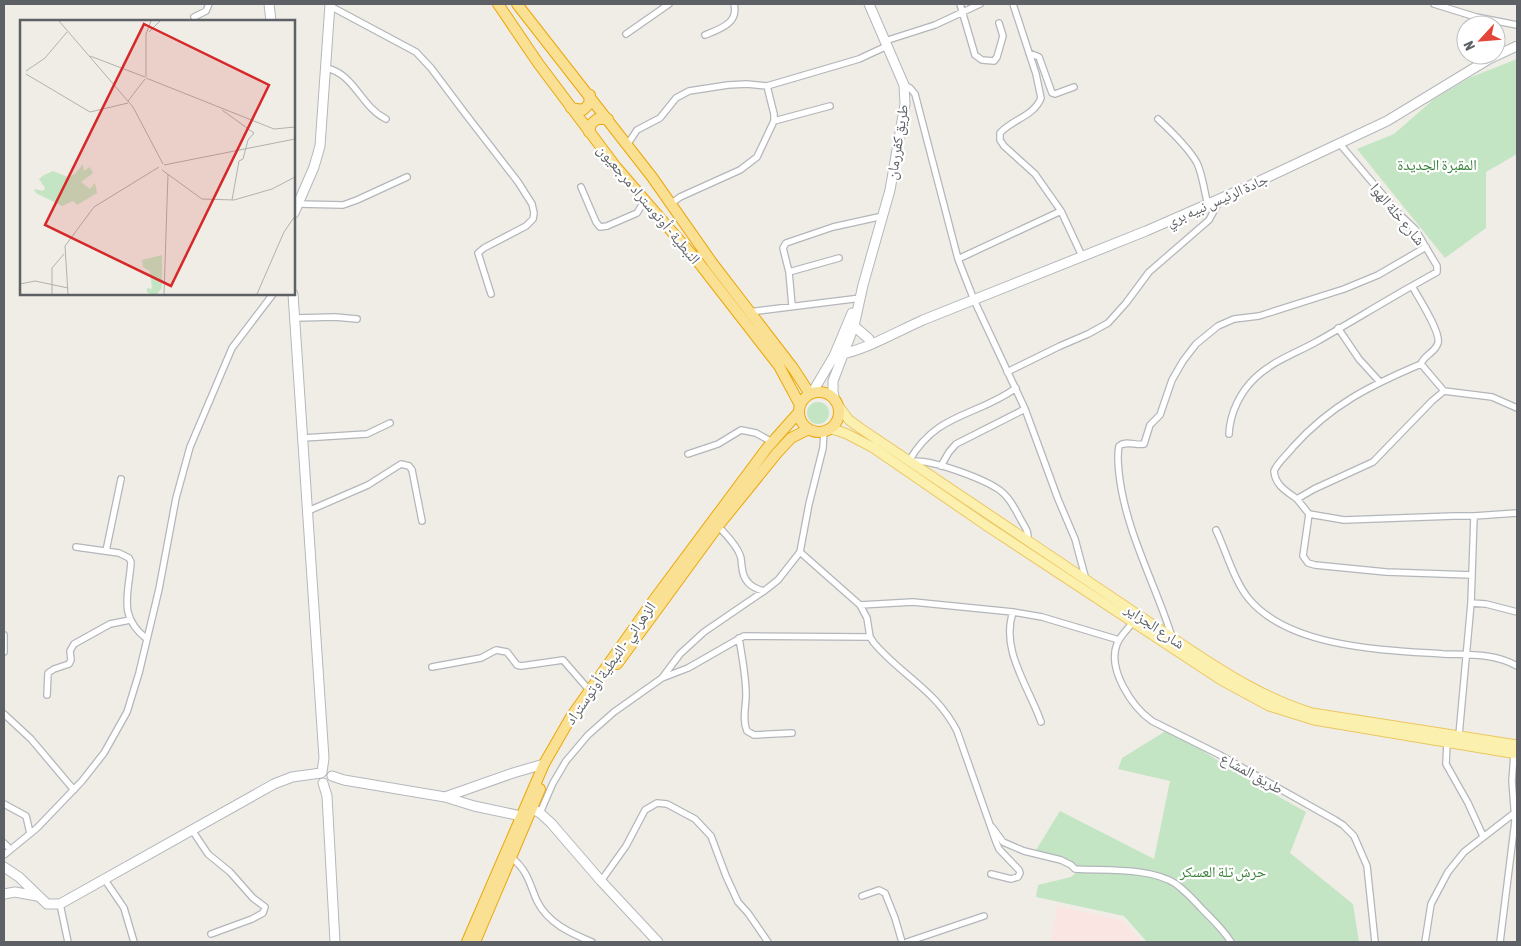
<svg xmlns="http://www.w3.org/2000/svg" width="1521" height="946" viewBox="0 0 1521 946" font-family="'Asap Condensed','Noto Naskh Arabic',sans-serif">
<rect width="100%" height="100%" fill="#efede6"/>
<path fill="#fbe5e3" d="M1057,906L1122,920L1142,942H1051Z"/>
<path fill="#c3e5c3" d="M1517,59V154L1486,172V228L1445,258L1357,149L1394,134L1434,99L1469,78Z
M807 413a11 11 0 1 1 22 0a11 11 0 1 1-22 0Z
M1169,729L1242,776L1306,812L1290,853L1353,904L1359,942H1147L1124,916L1036,897L1038,885L1071,877L1076,873L1075,868L1036,850L1060,811L1154,859L1170,781L1118,769L1122,758Z"/>
<g fill="none" stroke-linecap="round" stroke-linejoin="round">
<defs>
<path id="street" d="M960,4L975,55L982,60L994,61L997,57L1003,36L999,23
M1013,4L1036,74L1041,98C1034,116 1013,119 1000,133V140L1004,146L1035,174L1061,211
M1434,4L1476,17L1517,25
M330,6L416,52L431,68L464,112L518,182L532,204L534,213L533,219L526,226L484,248L478,253L491,294
M194,17L206,11L209,4
M626,34L669,4
M705,35C720,29 739,23 734,4
M885,41L935,25L980,4
M1029,53L1039,57L1052,93L1055,94L1074,87
M326,68C355,74 360,106 386,119
M904,85L910,88L915,94L958,259L974,300L1025,409L1058,499L1075,539L1086,580
M1158,119C1171,131 1188,147 1197,163C1203,176 1204,191 1208,205
M774,121L830,106
M1339,143L1399,214L1415,229L1437,266V272L1412,286C1418,297 1441,332 1438,343C1435,353 1424,355 1421,364L1444,391L1492,397L1517,408
M627,145L637,130L660,118L676,98L689,91L728,85L747,84L767,86L859,59L887,46
M581,187L596,222L600,227L607,226L637,213L645,200
M672,203L680,197L740,170L757,157L774,121V114L767,86
M298,204L343,205L357,200L407,177
M958,259L1061,211L1082,256
M789,272L839,258
M792,306L789,272L783,248L786,243L833,227L883,216
M749,312L861,298
M295,318L335,317L357,319
M1338,328L1359,359L1379,381
M1007,372L1060,346L1088,334L1108,323L1126,303L1149,272L1209,220L1221,198
M1444,391L1432,401L1373,462L1314,489L1297,499L1309,514L1344,520L1454,516H1474L1517,513
M1229,434C1230,413 1240,392 1256,377C1273,361 1296,353 1316,342C1348,324 1380,304 1412,286
M303,438L367,434L390,423
M688,454L718,444L741,430L756,433L772,442
M909,461C937,412 976,417 1016,388
M911,462C927,457 983,479 998,489C1009,496 1015,509 1021,520C1025,527 1030,533 1027,541
M941,466L949,452L956,444L1025,409
M1297,499C1286,491 1275,485 1274,471C1278,462 1287,455 1293,447C1331,405 1369,386 1421,364
M308,511L368,485L401,464L409,466L412,470L422,521
M1309,514L1303,556L1308,563L1315,565L1386,572L1472,575
M718,526C726,535 736,544 740,555C742,559 741,563 742,567C743,581 751,588 764,591
M1216,530C1226,551 1234,581 1249,599C1290,648 1384,650 1443,654C1469,655 1494,653 1517,666
M76,547L119,553L129,558L131,562C129,594 117,616 147,639
M106,551L121,479
M800,552L860,605L867,618L870,637L874,643C902,676 936,690 957,731L996,842L999,849L1019,870L1020,873L1018,877L1011,879L991,874
M1471,603L1486,604L1517,612
M860,605L913,602L1013,612L1042,617L1119,640
M1013,612C1000,650 1029,687 1041,722
M1133,622C1128,629 1120,636 1117,644C1107,669 1132,707 1152,721L1218,754L1335,820L1343,825L1354,836L1367,866L1375,942
M4,635V652
M1172,637C1155,583 1125,530 1119,473C1118,464 1117,455 1119,446C1126,440 1136,446 1144,444L1150,425L1160,415L1172,380L1183,361L1196,344L1218,326L1234,319L1259,316L1344,289L1378,275L1426,247
M739,638C742,657 746,676 746,695C746,707 742,720 747,731L754,735L792,733
M432,667L481,658L496,650L507,652L517,665L521,666L563,660L590,691
M662,678L688,668L744,636L870,637
M47,695L48,673L54,669L69,664L71,660L70,651L74,644L110,624L130,620
M4,714L31,739L74,790
M1459,735L1471,603L1474,516
M1447,743L1446,764L1468,803L1483,836
M4,804L26,816L30,833
M540,813L553,783L566,761L588,735L614,712L662,678L680,654L704,632L764,591L778,580L800,552L809,504L823,448L824,431
M992,827L1003,842L1024,851L1061,860L1071,865L1075,869C1104,871 1151,867 1176,884C1185,891 1194,900 1201,908C1212,919 1223,929 1231,942
M192,830L208,854L230,872L253,898L265,907L263,913L252,919L211,934
M4,843L10,849
M4,855L37,828L82,781L104,753L127,712L139,673L159,589L176,498L190,447L232,348L273,294
M512,858C528,871 529,883 537,901C548,923 570,933 592,942
M105,880L124,908L134,942
M601,881L626,846L645,810L657,803L667,804L695,819L711,836L726,876L738,902L748,913L768,942
M862,896L879,890L885,893L895,918L902,942
M60,904L68,942
M907,942L984,916
M1425,942L1431,904L1448,872L1464,852L1517,811
M1500,942L1515,821L1512,781L1514,754"/>
<path id="secondary" d="M269,4L271,21
M294,213L314,167L320,146L330,4
M293,294L324,758L322,772
M854,326L869,339
M834,356C866,350 894,333 923,320L1146,231L1249,186L1387,121L1489,59L1517,46
M812,393L834,356L852,313
M835,401L833,392V381L854,326L863,285L890,190L905,104L904,85L869,4
M332,776L344,780L445,797L474,806L521,816
M323,783L327,796L335,942
M445,797L513,773L544,764
M533,809L540,813L551,823L601,881L658,942
M4,867L19,877L47,904H60L274,784L292,777L321,773
M4,894L15,892L37,896"/>
<path id="primary" d="M837,404L849,420L860,428L1192,651C1230,676 1267,699 1312,713L1517,745
M828,429L836,430L847,434L872,447L987,526L1221,680L1269,706L1314,720L1517,754"/>
<path id="highway" d="M498,4L538,63L616,167L699,263L779,366L800,405
M517,4L652,177L713,264L793,368L810,394
M571,108L583,110L589,104L590,95
M589,132L591,124L597,119H608
M799 412a20 20 0 1 1 40 0a20 20 0 1 1-40 0Z
M617,664L718,526L777,453L791,438L809,429
M467,942L544,764L571,717L656,597L767,448L799,412
M475,942L540,789"/>
</defs>
<use href="#street" stroke="#b3b6ba" stroke-width="8"/>
<use href="#secondary" stroke="#b4b8bc" stroke-width="11"/>
<use href="#primary" stroke="#ecc661" stroke-width="11"/>
<use href="#highway" stroke="#eca709" stroke-width="12"/>
<use href="#street" stroke="#fff" stroke-width="5.5"/>
<use href="#secondary" stroke="#fff" stroke-width="9"/>
<use href="#primary" stroke="#fcf0ae" stroke-width="9"/>
<use href="#highway" stroke="#f9e093" stroke-width="10"/>
</g>
<g text-anchor="middle" dominant-baseline="central" stroke-width="4.5" stroke-linejoin="round" paint-order="stroke">
<g font-size="15" fill="#5d6165" stroke="#fff">
<text transform="translate(897 142) rotate(-81)">طريق كفررمان</text>
<text transform="translate(1217 200) rotate(-24)">جادة الرئيس نبيه بري</text>
<text transform="translate(649 204) rotate(50)">النبطية - أوتوستراد مرجعيون</text>
<text transform="translate(1398 214) rotate(50)">شارع خلة الهوا</text>
<text transform="translate(1155 626) rotate(34)">شارع الجزاير</text>
<text transform="translate(610 663) rotate(-55)">الزهراني - النبطية أوتوستراد</text>
<text transform="translate(1252 773) rotate(29)">طريق المشاع</text>
</g>
<g font-size="15" fill="#38823c" stroke="#fff">
<text x="1437" y="164">المقبرة الجديدة</text>
<text x="1223" y="871">حرش تلة العسكر</text>
</g>
</g>
<g transform="translate(20 20)">
<rect width="275" height="275" fill="#efede6"/>
<path d="M63,144L64,151L70,147L73,153L61,162L70,169L75,163L77,173L57,185L53,181L42,186L16,173L14,169L23,171L25,168L19,159L24,155L33,151L48,157L55,154ZM142,235V268L137,274H130L127,272V268L132,269L130,251L123,247L122,240Z" fill="#c3e5c3"/>
<path fill="none" stroke="#b1b1ae" stroke-width="1" d="M39,1L113,87L143,144M129,12L140,1M70,36L125,57M6,51L25,38L47,12M6,54L70,92L108,83M126,57V14L131,1M126,58L254,109L275,107M108,81L125,59M202,90L234,113L228,120L223,139L219,141L212,180M144,145L275,119M142,150L182,179L214,180L252,169L275,157M0,264L15,261L48,268M32,274V248L44,234M48,274L45,226L74,187L139,147M144,274L148,154M237,274L264,212L275,196"/>
<path fill="#d62828" fill-opacity="0.15" stroke="#d62828" stroke-width="2.5" d="M124,4L249,65L151,266L25,205Z"/>
<rect width="275" height="275" fill="none" stroke="#5d6165" stroke-width="2.5"/>
</g>
<rect width="1521" height="946" fill="none" stroke="#5d6165" stroke-width="10"/>
<g transform="translate(1481 40) rotate(244)"><circle r="24" fill="#ffffff" stroke="#bec0c1"/>
<path d="M0-4L9 19L0 12L-9 19Z" fill="#e34638"/>
<text y="-8" font-size="14" font-weight="bold" text-anchor="middle" fill="#5d6165">N</text>
</g>
</svg>
